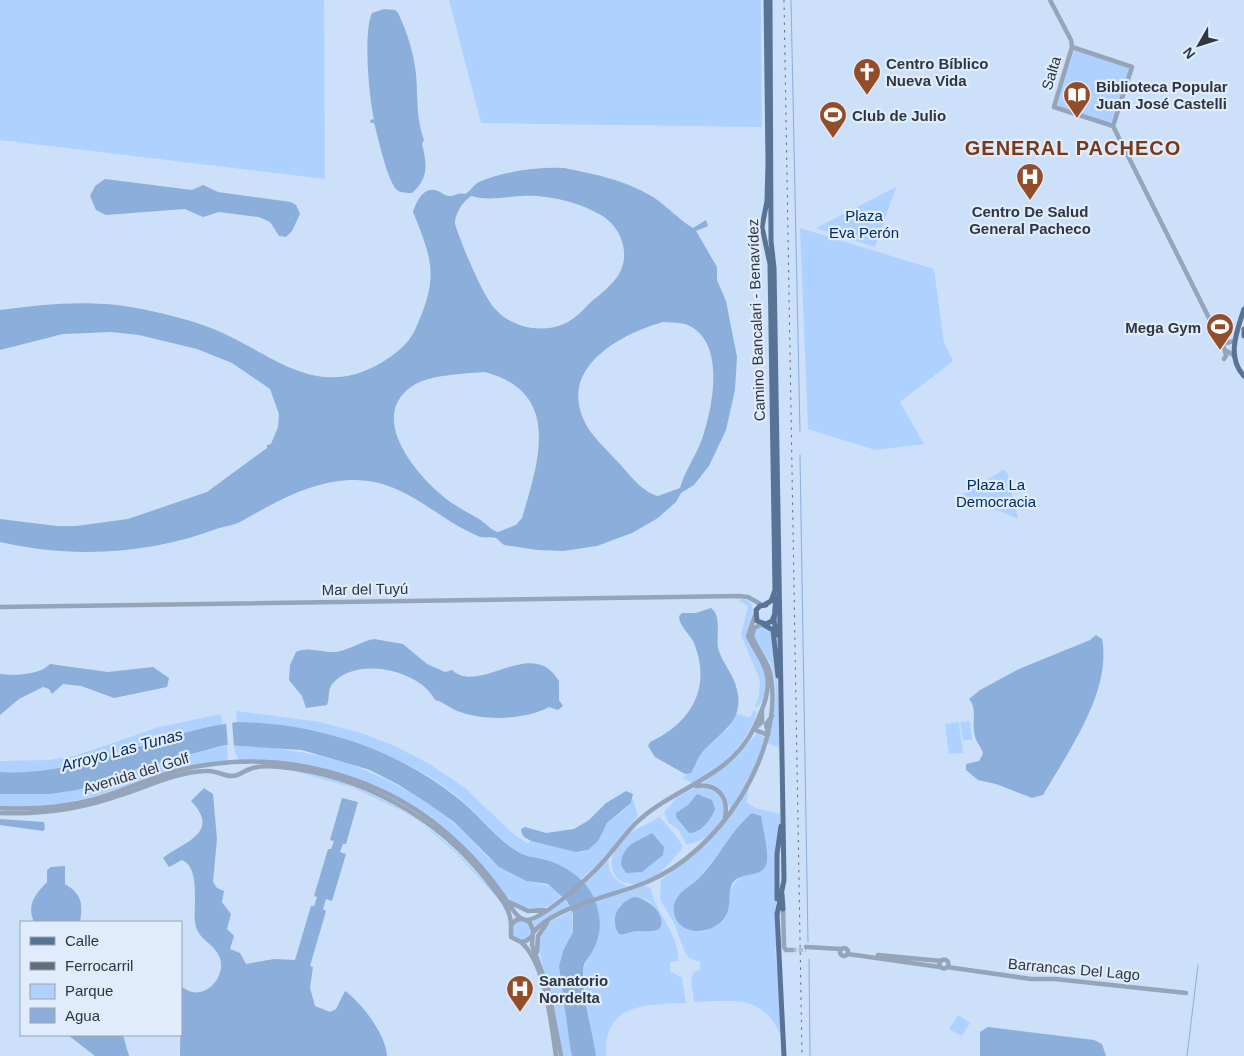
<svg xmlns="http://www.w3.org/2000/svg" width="1244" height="1056" viewBox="0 0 1244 1056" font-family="Helvetica,sans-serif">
<rect width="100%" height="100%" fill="#cce0fa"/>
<path fill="#afd1ff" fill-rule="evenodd" d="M0,0H324L325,179L0,140Z
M449,0H761L762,127L481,123Z
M1074,50L1130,69L1111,124L1057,106Z
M896,187L875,247L816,228Z
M800,228L934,269L944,343L953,361L900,402L924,444L875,450L808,429Z
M1003,470L1007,472L1018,519L962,495Z
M744,599L749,601C758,612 747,622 747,634C757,655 778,686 757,707L755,706L759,696L760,680L741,635L748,606L738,600Z
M758,626H767L773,634L780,717L779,748L767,743C773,723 780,687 772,667C767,654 753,644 754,630Z
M754,710L757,713C744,749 723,763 694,784L683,778L708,746L728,729L736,713L750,718Z
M236,711L320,722L361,733L397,747L431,765L465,788L511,832L528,844L530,841L583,852C598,847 599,831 609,822C617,814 628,810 633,799L638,816L600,862L580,880C570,870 558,863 544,859C535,857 527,857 519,852C495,837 478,814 457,796C400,750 310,723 237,722Z
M221,714L222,724C190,731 159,739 128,749C86,762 45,775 0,772V761L49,760L75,756L159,727Z
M970,721L972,740H963L960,722Z
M959,722L963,753L949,754L945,724Z
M757,733L764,737C761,763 743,789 730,810C726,796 722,783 703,783L737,756Z
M227,745L228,758C219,767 203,763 191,766C123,786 74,810 0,807V794H51L77,790L109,781L139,768Z
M234,746C318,747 385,769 451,821C469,835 482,855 501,868C508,872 516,877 524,880C539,886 551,882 562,895L553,904L539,909L526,908L511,901L489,874L418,810L374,785L326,769L292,762L240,761L236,755Z
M290,770C383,786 445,829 502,903L456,853L424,825L404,812L354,788Z
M749,783L747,803L758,809L781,814L775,862L777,945L775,949L781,1010L780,1034C762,993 731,1001 694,1002L691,980L694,972L700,970V962L689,958L684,950L675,925L660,899L661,880L705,845ZM747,817L751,874C730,874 724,909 717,926L702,932L689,929L677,920L674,904L678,896L699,878Z
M697,787H712L723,797C723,803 725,812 723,817C718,831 700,844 686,844L678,829L669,823L664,813L678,796Z
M659,817C663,819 682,843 683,847C676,856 662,873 653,878C616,897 597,864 625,837C633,828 649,825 659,817Z
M609,857C606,871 615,882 628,886L594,899L583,883Z
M646,886L651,888C652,893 653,899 655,903C662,916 682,947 678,961L670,962V971L682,978L686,1003C647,1005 603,1002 606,1056H596L586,1003L583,969L599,936V916L595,902L627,890ZM634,897L648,900L654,907V932L640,930L623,935L619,906Z
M565,899L570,908L535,927L532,920Z
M572,911L573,933L563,951L559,966L572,1056H562L555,1014L538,947L542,931L549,922Z
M511 930a10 10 0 1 1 20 0a10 10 0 1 1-20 0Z
M958,1015L970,1023L962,1036L949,1029Z"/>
<path fill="#8caedb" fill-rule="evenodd" d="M384,9L395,10L398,13C407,31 414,54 416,74C418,96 416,119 424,140L422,144C427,164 429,178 412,193C407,193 400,193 397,190C387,181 378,136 374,123H371L370,120L374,119C369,98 363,32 372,13Z
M564,168C598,175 622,179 653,197C667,206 678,219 693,228L706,220L708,226L696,231L717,267V280L726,301L737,357L735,390L726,430L709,466L694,485L681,493L676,502L658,518L632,533L597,546L563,551L537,550L504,545L496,538C489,536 485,539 478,536C433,517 405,479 352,480C311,481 276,502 240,522C234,525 226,526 219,528C151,554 73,559 0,542V519L57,526H76L128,519L207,492L267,448V445L271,444L278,427L279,414L270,389L232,363L197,349L139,335L111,332L63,334L0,350V310C49,303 98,299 147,310C170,315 194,321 216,330C273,354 316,401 381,363C394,355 409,344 415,330C438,279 434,263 413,212C416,202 424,185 438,191C441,192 445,196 449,196C456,196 458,192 465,194C471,191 473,185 479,182C505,171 536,167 564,168ZM472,196C486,201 506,197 521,196C546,194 579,202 601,215C621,227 631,253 619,274C613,284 601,294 592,301C584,309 576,318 566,323C543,334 513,328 496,310C483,297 461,243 455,224C455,214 463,200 472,196ZM663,322C670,323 677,322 685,324C727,339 713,407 702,439C696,456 685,470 680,488L658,496C641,492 627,471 615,459C606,449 595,439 588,428C554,371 617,335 663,322ZM485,372C562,393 539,460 522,518L516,525L498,532C490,530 486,523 479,519C465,511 451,504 438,492C412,469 370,416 411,387C428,374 464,374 485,372Z
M105,179L192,190L203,185L218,192L291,202L296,205L300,214L292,231L286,237L279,236L270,222L259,217L219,212L203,217L185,209L106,215L96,210L90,196L95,186Z
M711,608C722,616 716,635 718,648C722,663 734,674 737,690C745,723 719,732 702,753C697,759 695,766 691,773L685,774L655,757L648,746L650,742C691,723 712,688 694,643C690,634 679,626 679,616L682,613H696Z
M1096,635L1102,639C1112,691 1068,752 1043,795L1032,798L996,784L978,780L966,770V764L979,761L983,754C982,747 976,743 975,736C971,723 978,709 969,699L980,690L1019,669L1090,640Z
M374,639L403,644L427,664L445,672L452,670C480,696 532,635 559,681V700L563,706L558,710L549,707C525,720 485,721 460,712C451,709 444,702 435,700C420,670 357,656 333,683C327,690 330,698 327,705L306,708L302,696L289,680L290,665L296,652C309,646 322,653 336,652C349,650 360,642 374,639Z
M50,664L108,672L153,667L169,678L167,687L114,698L81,686L63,684L52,694L49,689L43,687L19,699L0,715V674C14,676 40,675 50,664Z
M237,722C314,723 394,748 455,796C478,813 495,839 520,853C527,857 535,857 542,859C561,863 584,877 593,896C601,913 603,933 593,950C590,957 583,962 583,970C582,999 592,1028 596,1056H572L570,1046L559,966L563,951L573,932V914L567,901L548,884L526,881L499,867L454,822L427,803L399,785L370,770L302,750L225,745L139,768L109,781L77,790L51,794H0V772C82,777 157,732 237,722Z
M204,788L213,794L217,839L213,882L217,888L224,891L222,902L231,914L227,929L234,936L230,949L240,953L246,964L274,959L295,960L311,906H314L317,897L314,896L328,849H331L334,841L330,840L342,798L358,802L346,844H343L340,852L346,854L332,901L326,899L323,909L326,911L310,966L313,967L310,988L315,1006L330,1012L336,1009L345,991C362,1003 386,1035 387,1056H180L181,987C184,988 188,991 192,992C211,996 227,972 219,956C213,942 197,940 195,922C193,906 201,868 182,860L169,867L163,858C183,842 222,833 191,801Z
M626,791L633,794L631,803L607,823L598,841L588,850L576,852L535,842C528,840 521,837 521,829L525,827L546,833L574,829L589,820L606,803Z
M697,794L712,800L715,809C711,820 701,833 689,833L676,817V813L688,805Z
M752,813L761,816C763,830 768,847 767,861C765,880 741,869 732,884C727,894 732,907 725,917C711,939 670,935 674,905C677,892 690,887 699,878C719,858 730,831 752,813Z
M0,819L44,822L45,829L43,831L0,825Z
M652,833L664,847L663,855L642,872L626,873L621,865C622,844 637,842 652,833Z
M65,866V884C82,894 83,904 80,922H34C26,904 36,894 47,882V870L51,867Z
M634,897C647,898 667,914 660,928C651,935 640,928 629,933C623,934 623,936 618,933C610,917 618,903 634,897Z
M988,1027L1094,1040L1102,1044L1106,1056H980V1032Z
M68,1035H123L129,1056H95Z"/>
<path fill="#cce0fa" d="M232,720L234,748H228L226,721Z"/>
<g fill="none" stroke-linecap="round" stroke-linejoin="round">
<path stroke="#8caedb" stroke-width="1" d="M791,0L800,432
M800,455L808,942
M809,959L810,1056
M1187,1056L1198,965"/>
<path stroke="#acbed5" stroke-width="4.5" stroke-dasharray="4.5 2" stroke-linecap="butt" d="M792,950H806"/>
<path stroke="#95a4b8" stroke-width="4.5" d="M1050,0L1071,40L1072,47L1054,107L1113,126
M1072,47L1132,67L1113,126
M1113,126L1225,350L1235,356
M1222,338L1226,343L1234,341
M1224,359L1226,356L1225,351
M0,607L738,596L748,597L762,605
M755,728L762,722V710
M753,729L768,735
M768,734L766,724L772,716
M696,786C718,783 729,797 725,818
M0,808C35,810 71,807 105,796C130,788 154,777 180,770C278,746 387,774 460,845C475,859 488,874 500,891C506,898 511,909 518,916C521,919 527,920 530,923L533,930L532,945L548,988L561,1056
M0,813C42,815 82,809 121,795C149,786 176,772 206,771C216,770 223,776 232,776C239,776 243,771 250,769C259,765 270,766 280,767C361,775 438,817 488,882C498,895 511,908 511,925
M509,902L528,911L544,910
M783,906L784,947L786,950H792
M522,919L516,920L511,925V937L521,942L526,941L532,936
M526,920C543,920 589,877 601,864C613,851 623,836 636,823C672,788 728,779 753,730C762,711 774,687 764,666C760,655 752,646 748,636L755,615
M533,933C552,907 616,895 647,882C719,852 783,755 771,677C769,661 757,651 752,636L754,628L762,624
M521,942C546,964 551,1024 556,1056
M806,947L842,949
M840 952a4 4 0 1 1 8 0a4 4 0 1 1-8 0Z
M537,952L538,936L547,923
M848,954L940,967
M878,955L941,961
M939.5 964a4.5 4.5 0 1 1 9 0a4.5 4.5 0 1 1-9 0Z
M947,967L1031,979H1055L1186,993"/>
<path stroke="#587396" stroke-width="5" d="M770,0L771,241L774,268L784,880L777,915
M1244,309C1237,331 1226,357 1244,376
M1244,329V336
M776,596L774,621L777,635
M764,605L771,601L775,590L770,264L762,227L767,201L768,163L766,0
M766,605L760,606L756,610L757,621L766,624L772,621L774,616
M764,625L773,630L778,676
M782,894L783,909
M777,899V854L781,826
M777,913L784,1056"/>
<path stroke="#616d7d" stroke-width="1" stroke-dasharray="2.5 5" stroke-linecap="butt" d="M784,0L802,1056"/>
</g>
<defs>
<symbol id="church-pin" viewBox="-11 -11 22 30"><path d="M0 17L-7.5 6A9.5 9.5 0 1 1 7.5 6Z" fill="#944d29" stroke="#e0ecfc"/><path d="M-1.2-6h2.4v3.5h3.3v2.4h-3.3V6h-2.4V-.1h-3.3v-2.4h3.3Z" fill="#fff"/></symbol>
<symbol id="library-pin" viewBox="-11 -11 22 30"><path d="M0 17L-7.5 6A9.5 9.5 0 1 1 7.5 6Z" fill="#944d29" stroke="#e0ecfc"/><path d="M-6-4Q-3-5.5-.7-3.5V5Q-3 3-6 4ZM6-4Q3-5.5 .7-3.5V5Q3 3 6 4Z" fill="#fff"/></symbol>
<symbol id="stadium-pin" viewBox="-11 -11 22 30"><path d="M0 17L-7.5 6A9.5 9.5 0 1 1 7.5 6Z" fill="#944d29" stroke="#e0ecfc"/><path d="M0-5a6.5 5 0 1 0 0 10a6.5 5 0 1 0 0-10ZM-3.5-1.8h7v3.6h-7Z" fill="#fff"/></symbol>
<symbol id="hospital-pin" viewBox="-11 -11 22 30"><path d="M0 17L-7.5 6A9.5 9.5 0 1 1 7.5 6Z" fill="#944d29" stroke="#e0ecfc"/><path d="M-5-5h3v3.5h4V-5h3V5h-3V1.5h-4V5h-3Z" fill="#fff"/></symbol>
</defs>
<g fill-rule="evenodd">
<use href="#church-pin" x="851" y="56" width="32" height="43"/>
<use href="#library-pin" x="1061" y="79" width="32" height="43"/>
<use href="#stadium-pin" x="817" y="99" width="32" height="43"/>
<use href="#hospital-pin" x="1014" y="161" width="32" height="43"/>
<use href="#stadium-pin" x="1204" y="311" width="32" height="43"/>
<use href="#hospital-pin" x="504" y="973" width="32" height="43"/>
</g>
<g text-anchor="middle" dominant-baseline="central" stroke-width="4.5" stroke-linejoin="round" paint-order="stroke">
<g font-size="15" font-weight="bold" fill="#2e3640" stroke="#e0ecfc" text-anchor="start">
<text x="886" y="63">Centro Bíblico<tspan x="886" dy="17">Nueva Vida</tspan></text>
<text x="1096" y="86">Biblioteca Popular<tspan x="1096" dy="17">Juan José Castelli</tspan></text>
<text x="852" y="115">Club de Julio</text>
<text x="1030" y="211" text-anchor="middle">Centro De Salud<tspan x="1030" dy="17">General Pacheco</tspan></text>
<text x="1201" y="327" text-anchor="end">Mega Gym</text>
<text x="539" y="980">Sanatorio<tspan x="539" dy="17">Nordelta</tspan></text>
</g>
<g font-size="15" fill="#2e3640" stroke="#e0ecfc">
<text transform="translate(1051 73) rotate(-73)">Salta</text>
<text transform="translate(756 320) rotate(-92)">Camino Bancalari - Benavídez</text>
<text transform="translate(365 589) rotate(-1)">Mar del Tuyú</text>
<text transform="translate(136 773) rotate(-17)">Avenida del Golf</text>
<text transform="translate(1074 969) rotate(5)">Barrancas Del Lago</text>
</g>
<g font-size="15" fill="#002c61" stroke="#e0ecfc">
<text x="864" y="215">Plaza<tspan x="864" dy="17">Eva Perón</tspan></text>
<text x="996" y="484">Plaza La<tspan x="996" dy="17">Democracia</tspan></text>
</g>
<g font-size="16" font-style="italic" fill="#072a53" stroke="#e0ecfc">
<text transform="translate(122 750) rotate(-15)">Arroyo Las Tunas</text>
</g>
<g font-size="20" font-weight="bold" letter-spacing="1" fill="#793917" stroke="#e0ecfc">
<text x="1073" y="148">GENERAL PACHECO</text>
</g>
</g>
<rect x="20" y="921" width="162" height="115" fill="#e0ecfc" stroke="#99a3b1"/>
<rect x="30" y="937" width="25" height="8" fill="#587396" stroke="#99a3b1"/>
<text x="65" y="946" font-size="15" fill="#2e3640">Calle</text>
<rect x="30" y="962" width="25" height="8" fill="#616d7d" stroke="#99a3b1"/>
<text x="65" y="971" font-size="15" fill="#2e3640">Ferrocarril</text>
<rect x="30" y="984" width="25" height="15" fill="#afd1ff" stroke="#99a3b1"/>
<text x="65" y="996" font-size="15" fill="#2e3640">Parque</text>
<rect x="30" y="1008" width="25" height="15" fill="#8caedb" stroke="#99a3b1"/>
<text x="65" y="1021" font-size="15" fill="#2e3640">Agua</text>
<g transform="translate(1199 45) rotate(231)" stroke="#e0ecfc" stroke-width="4" paint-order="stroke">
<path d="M0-4L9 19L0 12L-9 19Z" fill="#2e3640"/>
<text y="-8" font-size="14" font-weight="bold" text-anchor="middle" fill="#2e3640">N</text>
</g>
</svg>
